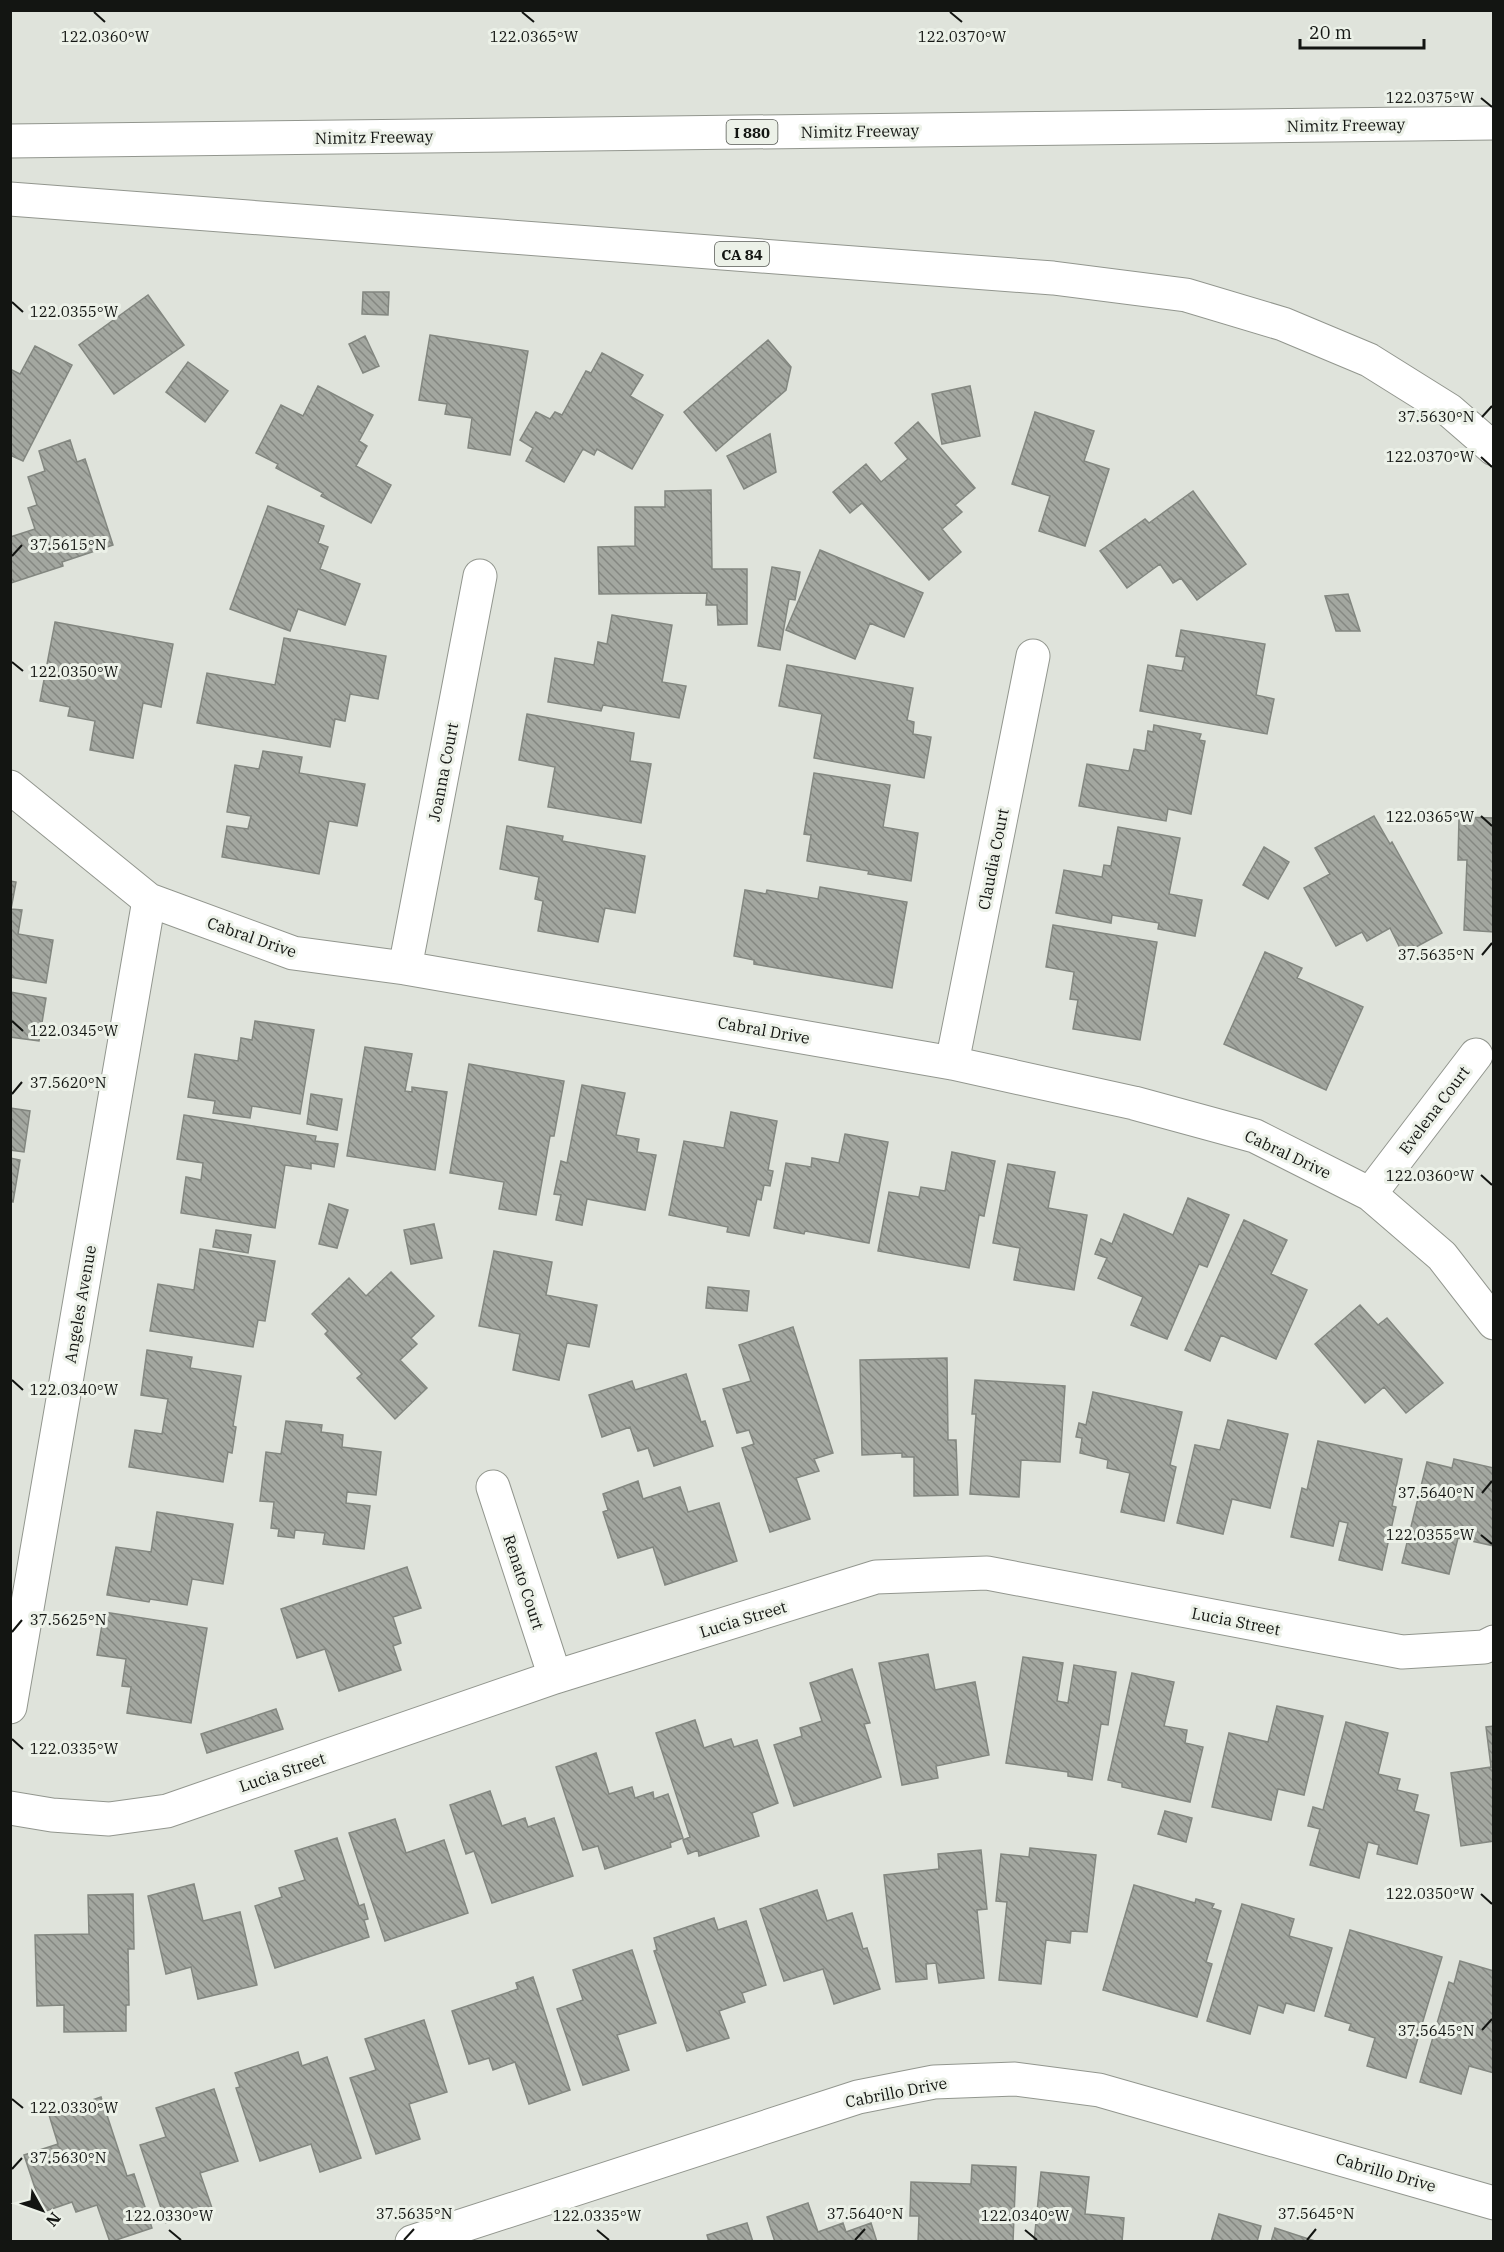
<svg xmlns="http://www.w3.org/2000/svg" width="1504" height="2252" viewBox="0 0 1504 2252" font-family="'IBM Plex Serif',serif">
<defs>
<pattern id="building-back-hatch" width="6" height="6" patternUnits="userSpaceOnUse" patternTransform="scale(1.5)"><rect width="6" height="6" fill="#a3a7a0"/><path d="M-1 5l2 2M0 0l6 6M5-1l2 2" fill="none" stroke="#848781"/></pattern>
</defs>
<rect width="100%" height="100%" fill="#dfe3db"/>
<path fill="url(#building-back-hatch)" stroke="#838780" stroke-width="1.5" d="M363,292H389L388,315L362,314Z
M148,295L184,345L114,394L79,345Z
M430,335L528,351L510,455L468,448L472,418L445,414L447,404L419,400Z
M365,336L379,366L363,373L349,344Z
M768,340L791,367L786,390L716,451L684,412Z
M35,346L72,365L23,461L10,455V369L20,374Z
M602,353L643,375L630,396L663,415L632,469L597,449L594,455L583,449L564,482L526,461L533,448L520,440L536,412L550,419L555,412L562,415L586,371L591,373Z
M188,362L228,391L205,422L166,392Z
M318,386L373,415L359,441L367,446L356,466L391,485L371,523L321,496L323,493L276,468L278,464L256,453L281,405L303,416Z
M970,386L980,436L942,444L932,394Z
M1035,412L1094,431L1084,461L1109,469L1085,546L1039,531L1050,496L1012,484Z
M918,422L975,488L955,505L962,512L942,529L961,552L929,580L862,503L850,513L833,492L866,464L881,482L908,459L895,443Z
M770,434L776,472L744,489L727,456Z
M70,440L77,462L85,459L113,545L62,562L63,566L11,583L10,537L35,529L28,508L37,505L28,477L45,471L39,451Z
M711,490L712,569H747V624L718,625L717,605H706L707,593L599,594L598,547L635,546V507H665V491Z
M1193,491L1246,564L1197,600L1181,578L1173,583L1160,564L1127,588L1100,551L1145,519L1149,523Z
M268,506L324,526L318,543L328,547L320,569L360,584L345,625L298,609L290,631L230,609Z
M820,550L923,593L904,637L870,623L855,659L786,630Z
M772,567L800,572L795,600L789,599L780,650L758,646Z
M1348,594L1360,631H1336L1325,596Z
M612,615L672,625L662,682L686,686L679,718L603,705L601,711L548,702L555,658L594,665L598,642L607,644Z
M55,622L173,644L161,707L143,703L133,758L90,750L95,721L68,716L70,707L40,701Z
M1181,630L1265,644L1256,695L1274,699L1267,734L1140,711L1148,665L1182,671L1185,657L1176,656Z
M284,638L386,656L378,699L350,694L345,721L335,719L330,747L197,723L207,673L275,685Z
M787,665L913,688L907,720L914,722L913,734L931,737L924,778L814,758L822,714L779,706Z
M527,714L634,733L630,761L651,764L641,823L548,807L555,767L519,760Z
M1154,725L1201,734L1199,740L1205,741L1191,814L1168,809L1166,821L1079,806L1087,764L1129,771L1134,749L1145,751L1148,731L1153,732Z
M263,751L302,757L299,773L365,784L357,826L329,821L319,874L222,857L227,826L248,829L251,816L227,812L235,765L259,769Z
M814,773L890,785L883,827L918,833L911,881L868,874L869,871L807,861L811,835L804,834Z
M1374,816L1390,844L1392,842L1442,933L1403,954L1390,928L1367,941L1362,932L1336,946L1304,888L1330,874L1315,848Z
M1459,817L1494,818V932L1464,930L1467,860H1458Z
M507,826L563,836L562,841L645,856L635,913L605,908L598,942L538,931L543,901L535,899L539,877L500,869Z
M1118,827L1180,838L1169,894L1202,900L1195,936L1158,929L1159,923L1112,915L1111,923L1056,913L1064,870L1102,877L1104,865L1111,866Z
M1264,847L1289,862L1268,899L1243,885Z
M10,881L16,882L11,909L22,910L18,934L53,940L46,983L10,977Z
M820,887L907,902L892,988L754,964V960L734,956L745,890L766,894L767,890L818,899Z
M1053,925L1157,942L1140,1040L1073,1029L1078,1000L1070,999L1074,972L1046,967Z
M1265,952L1302,968L1297,978L1363,1007L1326,1090L1224,1044Z
M10,992L46,998L39,1041L10,1037Z
M255,1021L314,1030L300,1114L252,1106L250,1118L213,1113L215,1101L188,1097L195,1054L238,1061L241,1038L252,1040Z
M365,1047L412,1054L405,1091L412,1092V1087L447,1092L435,1170L347,1156Z
M469,1064L564,1081L554,1136H550L536,1215L499,1209L504,1182L450,1173Z
M582,1085L625,1093L616,1135L639,1139L637,1152L656,1155L645,1210L587,1199L582,1225L556,1220L561,1195L554,1194L561,1161L567,1163Z
M311,1094L342,1099L337,1130L307,1124Z
M10,1108L30,1111L24,1152L10,1150Z
M731,1112L777,1121L768,1170L773,1171L770,1186L764,1185L761,1200L757,1199L749,1236L727,1232L728,1227L669,1215L684,1141L724,1148Z
M184,1115L316,1136L315,1141L338,1144L334,1167L311,1163V1169L285,1165L275,1228L181,1213L186,1177L201,1180L203,1163L177,1159Z
M845,1134L888,1142L869,1243L805,1231L804,1234L774,1228L786,1163L811,1167L812,1158L839,1163Z
M952,1152L995,1161L984,1216L979,1215L969,1268L878,1251L889,1192L919,1197L921,1187L945,1191Z
M10,1158L20,1160L13,1202L10,1201Z
M1008,1164L1055,1172L1048,1208L1087,1215L1074,1290L1014,1280L1020,1248L993,1243Z
M1188,1198L1229,1215L1207,1267L1199,1264L1167,1339L1131,1325L1143,1297L1098,1278L1107,1258L1095,1254L1101,1239L1112,1244L1124,1214L1173,1235Z
M329,1204L348,1210L337,1248L319,1244Z
M1244,1220L1287,1240L1271,1274L1307,1290L1276,1359L1221,1335L1210,1361L1185,1350Z
M434,1224L442,1258L411,1264L404,1230Z
M216,1230L251,1235L248,1253L213,1247Z
M200,1249L275,1261L265,1321L258,1320L253,1347L150,1331L158,1284L194,1290Z
M494,1251L552,1262L546,1295L597,1305L589,1347L567,1343L559,1380L513,1370L520,1334L479,1326Z
M391,1272L434,1316L411,1338L417,1344L400,1360L427,1388L395,1419L357,1378L362,1374L325,1334L328,1331L312,1314L349,1278L366,1296Z
M708,1287L749,1291L747,1311L706,1308Z
M1360,1305L1378,1325L1387,1318L1443,1383L1406,1413L1384,1387L1365,1403L1315,1344Z
M793,1327L833,1453L814,1459L819,1471L796,1478L810,1519L770,1532L742,1448L754,1444L749,1430L737,1433L723,1389L751,1381L739,1345Z
M147,1350L192,1357L190,1368L241,1376L233,1426L236,1427L232,1453L228,1452L223,1482L129,1467L135,1430L162,1434L168,1399L141,1395Z
M947,1358L948,1440H956L958,1495L914,1496V1457H902V1453L862,1455L860,1360Z
M686,1374L701,1422L705,1421L713,1446L654,1466L648,1448L638,1451L630,1427L602,1437L589,1395L632,1381L635,1390Z
M975,1380L1065,1386L1060,1462L1021,1460L1019,1497L970,1494L976,1414H972Z
M1093,1392L1182,1412L1170,1465L1176,1467L1164,1521L1121,1512L1130,1473L1107,1468L1108,1460L1080,1453L1082,1438L1076,1437L1079,1423L1086,1425Z
M1228,1420L1288,1434L1270,1508L1232,1499L1223,1534L1177,1523L1195,1445L1220,1450Z
M286,1421L322,1425L321,1432L343,1435L342,1447L381,1452L376,1495L347,1492L346,1503L370,1506L364,1549L323,1544L325,1533L295,1530L294,1538L278,1536L279,1529L271,1528L274,1502L260,1501L266,1452L281,1454Z
M1318,1441L1402,1459L1392,1506L1396,1507L1382,1570L1339,1560L1348,1523L1339,1521L1333,1546L1291,1537L1302,1488L1307,1490Z
M1454,1459L1494,1468V1546L1458,1538L1449,1574L1402,1563L1427,1462L1452,1468Z
M638,1481L643,1499L680,1487L688,1512L719,1503L737,1561L665,1585L653,1547L618,1558L603,1512L608,1510L603,1494Z
M157,1512L233,1524L223,1584L192,1579L187,1605L150,1599L149,1602L107,1595L116,1547L151,1552Z
M407,1567L421,1608L393,1617L401,1643L393,1646L401,1670L339,1691L325,1649L297,1658L281,1609Z
M104,1612L207,1628L191,1723L127,1713L131,1687L122,1686L126,1659L97,1655Z
M928,1654L935,1690L975,1682L989,1755L936,1766L938,1778L902,1785L879,1663Z
M1023,1657L1063,1663L1057,1701L1068,1703L1074,1665L1116,1672L1108,1725L1101,1724L1092,1780L1068,1776V1772L1006,1763Z
M852,1669L870,1723L864,1724L881,1777L794,1806L774,1745L802,1736L800,1728L822,1721L810,1683Z
M1132,1673L1174,1682L1164,1726L1187,1730L1185,1743L1203,1747L1190,1802L1122,1787V1783L1108,1780Z
M1277,1706L1323,1716L1304,1795L1278,1789L1271,1820L1212,1807L1229,1733L1268,1742Z
M276,1709L283,1729L207,1753L201,1734Z
M695,1720L704,1748L731,1739L734,1747L757,1740L778,1803L752,1813L759,1836L699,1856L698,1850L688,1854L683,1840L690,1837L656,1733Z
M1346,1722L1388,1733L1378,1774L1400,1779L1397,1790L1418,1795L1414,1811L1429,1815L1417,1864L1377,1854L1379,1845L1368,1842L1359,1878L1310,1865L1320,1829L1308,1826L1313,1807L1323,1810Z
M1494,1726V1841L1461,1846L1451,1773L1491,1767L1486,1727Z
M596,1753L609,1794L632,1787L635,1798L653,1792L654,1799L668,1794L683,1838L670,1843L671,1847L605,1869L598,1846L583,1850L556,1767Z
M490,1791L502,1826L525,1818L528,1827L554,1818L573,1876L492,1903L474,1851L466,1854L450,1805Z
M1165,1811L1192,1818L1186,1842L1158,1834Z
M395,1819L406,1853L444,1840L468,1913L385,1941L349,1833Z
M337,1838L359,1906L364,1904L368,1919L364,1920L369,1937L275,1968L255,1906L282,1897L279,1888L305,1880L295,1851Z
M1030,1848L1096,1855L1087,1932L1071,1931L1070,1943L1046,1940L1041,1984L999,1980L1007,1902L996,1901L1001,1854L1029,1857Z
M981,1850L987,1909L977,1910L984,1978L939,1983L936,1963L926,1964L927,1979L896,1982L884,1875L939,1869L938,1854Z
M194,1884L203,1921L240,1912L257,1985L198,1999L191,1967L166,1974L148,1896Z
M1134,1885L1195,1903L1196,1899L1214,1904L1212,1908L1221,1911L1206,1962L1212,1964L1197,2017L1103,1990Z
M817,1890L827,1921L852,1913L863,1949L867,1948L880,1989L834,2004L823,1969L784,1981L760,1909Z
M133,1894L134,1949H128L129,2005H126V2031L64,2032V2005L37,2006L35,1935L89,1934L88,1895Z
M1242,1904L1294,1919L1289,1936L1332,1948L1314,2011L1286,2003L1283,2013L1258,2005L1250,2034L1207,2021Z
M714,1918L718,1930L746,1921L766,1985L742,1993L745,2002L719,2011L729,2038L687,2051L654,1951L657,1950L654,1938Z
M1350,1930L1442,1957L1406,2078L1367,2066L1375,2038L1349,2030L1351,2024L1325,2016Z
M632,1950L656,2023L617,2035L629,2070L583,2085L557,2009L583,2000L573,1970Z
M1460,1961L1494,1971V2073L1469,2066L1461,2094L1420,2082L1449,1982L1454,1984Z
M533,1977L570,2090L529,2104L515,2062L493,2070L489,2058L469,2064L452,2011L518,1989L516,1983Z
M424,2020L447,2092L409,2104L420,2139L376,2154L350,2078L376,2070L365,2039Z
M298,2052L302,2066L327,2057L361,2158L320,2172L311,2144L260,2161L236,2088L240,2087L235,2073Z
M214,2089L238,2161L200,2173L212,2208L166,2223L140,2145L166,2137L156,2108Z
M101,2097L127,2176L134,2174L152,2228L110,2242L97,2205L76,2212L72,2202L43,2212L24,2155L58,2144L49,2115Z
M972,2165L1016,2167L1013,2242H918L919,2216H910L911,2182L971,2184Z
M1041,2172L1089,2177L1085,2214L1124,2218L1122,2242H1034Z
M808,2203L818,2232L843,2223L846,2232L871,2223L877,2242H775L767,2217Z
M1219,2214L1261,2226L1257,2242H1211Z
M747,2223L753,2242H709L707,2235Z
M1275,2228L1315,2241V2242H1271Z"/>
<g fill="none" stroke-linecap="round" stroke-linejoin="round">
<defs>
<path id="minor" d="M10,787L149,900L293,953L405,968L952,1063L1134,1103L1255,1136L1370,1194L1442,1256L1494,1323
M405,968L480,576
M952,1063L1033,656
M1370,1194L1476,1055
M493,1487L555,1677
M10,1707L149,900
M10,1808L52,1815L109,1819L167,1811L555,1677L876,1577L987,1573L1402,1652L1484,1647L1494,1642
M412,2242L858,2097L934,2082L1015,2079L1099,2090L1494,2203"/>
<path id="highway" d="M10,141L1494,123
M10,199L1053,278L1186,295L1283,324L1369,360L1449,410L1494,449"/>
</defs>
<use href="#minor" stroke="#92968e" stroke-width="35"/>
<use href="#highway" stroke="#92968e" stroke-width="35"/>
<use href="#minor" stroke="#fff" stroke-width="33"/>
<use href="#highway" stroke="#fff" stroke-width="33"/>
</g>
<path fill="none" stroke="#131512" stroke-width="2" d="M94,12L105,22M522,12L534,22M950,12L962,22M1481,98L1492,107M12,302L23,312M1482,417L1492,406M1481,457L1492,467M12,556L22,545M12,662L23,671M1481,816L1492,826M1482,955L1492,943M12,1021L23,1031M12,1094L22,1082M1481,1175L1492,1185M12,1380L23,1390M1482,1493L1492,1481M1481,1535L1492,1544M12,1632L22,1620M12,1739L23,1749M1481,1894L1492,1904M1482,2030L1492,2019M12,2099L23,2108M12,2169L22,2158M169,2230L181,2240M597,2230L609,2240M1025,2230L1037,2240M404,2240L414,2229M855,2240L865,2229M1307,2240L1316,2229"/>
<g text-anchor="middle" dominant-baseline="central" stroke-width="6" stroke-linejoin="round" paint-order="stroke">
<g fill="#ecf1e8" stroke="#545752" stroke-width="1.5">
<rect x="726.5" y="120" width="51" height="24" rx="4.5"/>
<rect x="715" y="242" width="54" height="24" rx="4.5"/>
</g>
<g font-size="15" font-weight="bold" fill="#131512">
<text x="752" y="132">I 880</text>
<text x="742" y="254">CA 84</text>
</g>
<g font-size="16" fill="#131512" stroke="#ecf1e8">
<text transform="translate(1346 125) rotate(-1)">Nimitz Freeway</text>
<text transform="translate(860 131) rotate(-1)">Nimitz Freeway</text>
<text transform="translate(374 137) rotate(-1)">Nimitz Freeway</text>
<text transform="translate(443 772) rotate(-79)">Joanna Court</text>
<text transform="translate(993 859) rotate(-79)">Claudia Court</text>
<text transform="translate(252 937) rotate(19)">Cabral Drive</text>
<text transform="translate(764 1030) rotate(10)">Cabral Drive</text>
<text transform="translate(1434 1110) rotate(-53)">Evelena Court</text>
<text transform="translate(1288 1154) rotate(25)">Cabral Drive</text>
<text transform="translate(80 1304) rotate(-80)">Angeles Avenue</text>
<text transform="translate(524 1582) rotate(72)">Renato Court</text>
<text transform="translate(743 1619) rotate(-17)">Lucia Street</text>
<text transform="translate(1236 1621) rotate(11)">Lucia Street</text>
<text transform="translate(282 1772) rotate(-19)">Lucia Street</text>
<text transform="translate(896 2092) rotate(-11)">Cabrillo Drive</text>
<text transform="translate(1386 2172) rotate(16)">Cabrillo Drive</text>
</g>
</g>
<g font-size="15" text-anchor="middle" fill="#131512" stroke="#ecf1e8" stroke-width="6" stroke-linejoin="round" paint-order="stroke">
<text x="105" y="42">122.0360°W</text>
<text x="534" y="42">122.0365°W</text>
<text x="962" y="42">122.0370°W</text>
<text x="1430" y="103">122.0375°W</text>
<text x="74" y="317">122.0355°W</text>
<text x="1436" y="422">37.5630°N</text>
<text x="1430" y="462">122.0370°W</text>
<text x="68" y="550">37.5615°N</text>
<text x="74" y="677">122.0350°W</text>
<text x="1430" y="822">122.0365°W</text>
<text x="1436" y="960">37.5635°N</text>
<text x="74" y="1036">122.0345°W</text>
<text x="68" y="1088">37.5620°N</text>
<text x="1430" y="1181">122.0360°W</text>
<text x="74" y="1395">122.0340°W</text>
<text x="1436" y="1498">37.5640°N</text>
<text x="1430" y="1540">122.0355°W</text>
<text x="68" y="1625">37.5625°N</text>
<text x="74" y="1754">122.0335°W</text>
<text x="1430" y="1899">122.0350°W</text>
<text x="1436" y="2036">37.5645°N</text>
<text x="74" y="2113">122.0330°W</text>
<text x="68" y="2163">37.5630°N</text>
<text x="414" y="2219">37.5635°N</text>
<text x="865" y="2219">37.5640°N</text>
<text x="1316" y="2219">37.5645°N</text>
<text x="169" y="2221">122.0330°W</text>
<text x="597" y="2221">122.0335°W</text>
<text x="1025" y="2221">122.0340°W</text>
</g>
<rect width="1504" height="2252" fill="none" stroke="#131512" stroke-width="24"/>
<g transform="translate(42 2210) rotate(130)" stroke="#ecf1e8" stroke-width="4.5" paint-order="stroke">
<path d="M0-4.5L10 22L0 15L-10 22Z" fill="#131512"/>
<text y="-9" font-size="16" font-weight="bold" text-anchor="middle" fill="#131512">N</text>
</g>
<path d="M1300 39v9h124v-9" fill="none" stroke="#131512" stroke-width="3"/>
<text x="1309" y="39" font-size="18" fill="#131512" stroke="#ecf1e8" stroke-width="4.5" paint-order="stroke">20 m</text>
</svg>
